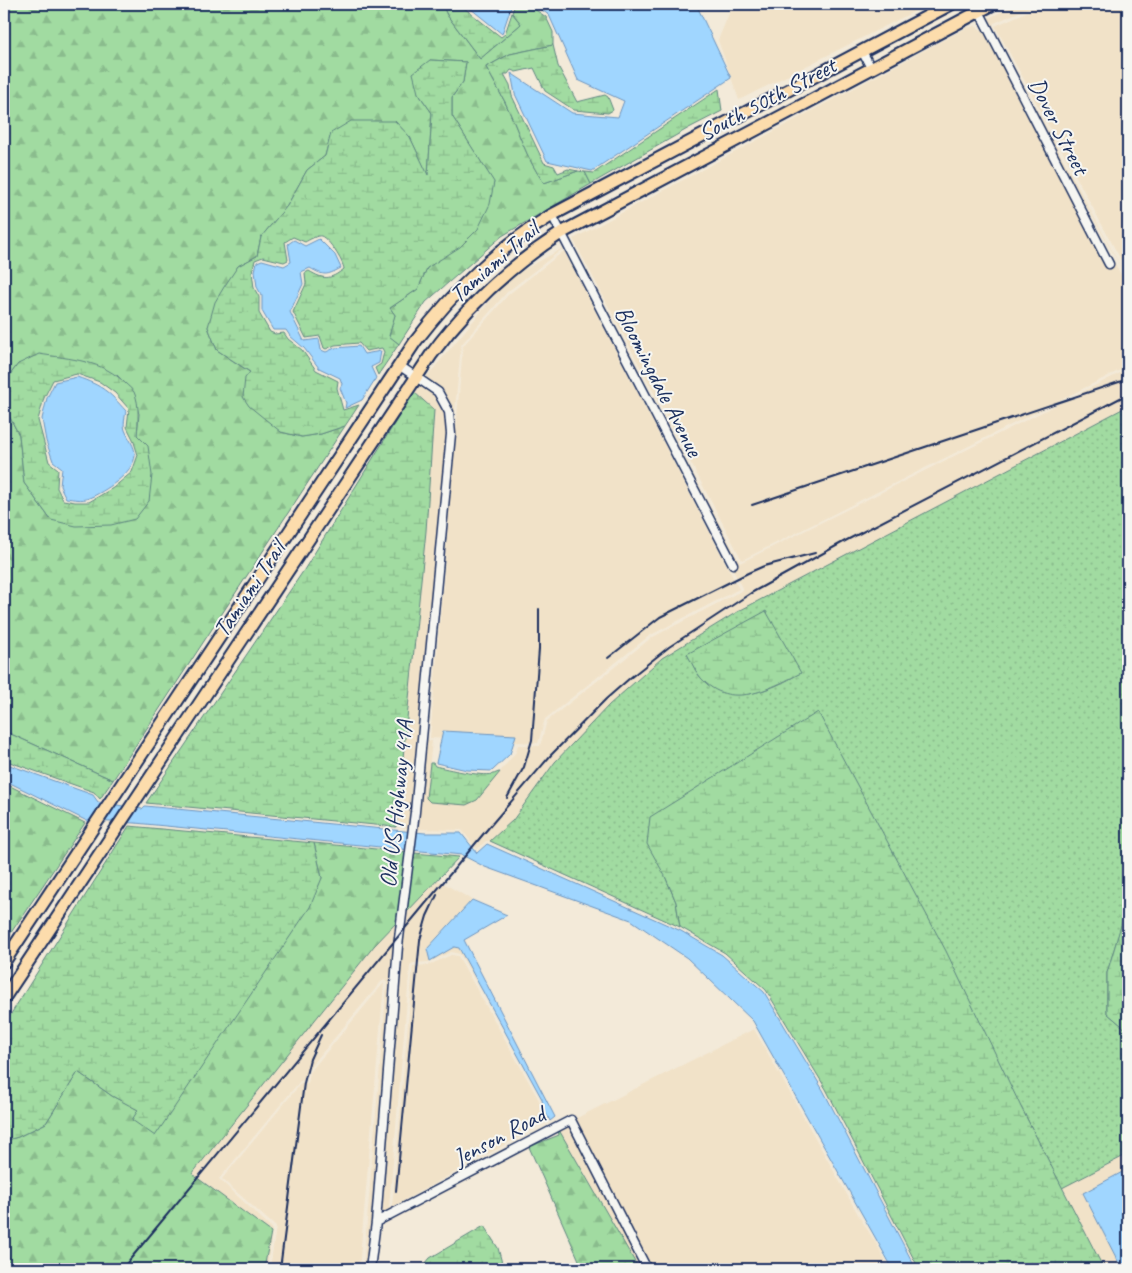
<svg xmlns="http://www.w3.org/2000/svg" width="1132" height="1273" viewBox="0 0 1132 1273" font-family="Caveat,sans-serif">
<defs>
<pattern id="grass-dots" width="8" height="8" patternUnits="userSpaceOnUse" patternTransform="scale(1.25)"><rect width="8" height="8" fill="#a1dba1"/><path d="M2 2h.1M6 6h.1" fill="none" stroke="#8abc8d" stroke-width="1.8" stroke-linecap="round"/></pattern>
<pattern id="forest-firs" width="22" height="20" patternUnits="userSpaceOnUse" patternTransform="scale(1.25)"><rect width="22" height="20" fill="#a1dba1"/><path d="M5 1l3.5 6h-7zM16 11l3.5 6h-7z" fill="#8abc8d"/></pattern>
<pattern id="wetland-marsh" width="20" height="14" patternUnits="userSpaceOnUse" patternTransform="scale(1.25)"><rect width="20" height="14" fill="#a1dba1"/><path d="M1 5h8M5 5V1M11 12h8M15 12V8" fill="none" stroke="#8abc8d"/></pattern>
</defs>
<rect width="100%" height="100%" fill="#f3ead9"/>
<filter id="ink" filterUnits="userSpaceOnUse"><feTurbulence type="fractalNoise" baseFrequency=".02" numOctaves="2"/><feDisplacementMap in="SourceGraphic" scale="10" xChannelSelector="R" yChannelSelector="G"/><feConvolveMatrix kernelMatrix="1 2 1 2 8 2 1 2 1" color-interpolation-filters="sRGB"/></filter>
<g filter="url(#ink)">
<path fill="#f1e2c8" d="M733,4H929L739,100L718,40Z
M1017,4H1037L994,23L992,27L1128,280L1049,139L987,19Z
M1044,4H1128V273L995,26Z
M975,26L985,32L1128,287V366L742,560L573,239L966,28Z
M565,247L507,292L461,345L454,421L453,411L442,390L425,379L509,278Z
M564,251L739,589L649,636L545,719L538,743L430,738L463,346L509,294Z
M602,303L740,563L1128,369V406L737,612L662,658L609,705L555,762L513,820L490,841H486L477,849L462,830L417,829L435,640L427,738L428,740L432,741L426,798L477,800L516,752L518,745L540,746L547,721L651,638L743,590L732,568L737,565Z
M420,384L435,395L445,413L447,434L409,828L396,827L426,531L434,411L414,392Z
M438,880L472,900L427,949L430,961L454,947L459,948L484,996L460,954L451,952L429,962L413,963L410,965L389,1207L391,1210L380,1216L402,946L406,913Z
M397,922L394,950L372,1220L366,1269H363L387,983L385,980L381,982L308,1070L305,1080L300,1081L219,1179L272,1228L267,1269H264L271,1232L192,1174L374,946Z
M451,955L458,956L539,1100L542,1118L535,1128L392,1207L413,966L429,965Z
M384,983L359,1269H270L276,1227L222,1179L302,1082L308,1084L310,1072Z
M754,1029L859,1216L880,1250L889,1269H652L575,1119Z
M569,1125L643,1269H639L559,1130Z
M1128,1154V1169L1084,1193L1122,1269H1104L1062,1188Z"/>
<path fill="url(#grass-dots)" stroke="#5e8580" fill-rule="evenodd" d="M1128,406V910L1125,913L1107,973V1013L1128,1031V1154L1062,1188L1021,1107L665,876L676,902L680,927L490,841L513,820L555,762L609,705L662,658L737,612ZM687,654L800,673C771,691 728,708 701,678C695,672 692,661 687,654Z"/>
<path fill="url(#forest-firs)" stroke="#5e8580" d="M4,4H442L447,15L480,59L521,24L512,13L515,4H527L546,17L553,32V45L510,54L486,67C492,79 499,90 505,102C518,129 526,158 544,183L578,171L585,172L591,184L502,236L426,302L399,344L388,336L395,315L390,308L418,289L427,268L439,259L494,183L452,116V97L463,82L466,62L430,60L418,93L432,113L428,176L410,137L331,133L325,156L307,170L287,206L261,237L257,256L238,266L208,327L217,350L251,373L281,432L301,437L321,434L345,426L113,780L4,731V385L5,408L19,435L24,483L51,520L149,501L137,435L139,414L133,392L117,375L18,364L4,383Z
M4,783L85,823L4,943Z
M314,843L407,852L397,922L374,946L192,1174L271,1232L264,1269H4V1141L18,1137L46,1123L78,1072L112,1096L139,1110L322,878Z
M414,853L459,857L406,913L414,857Z
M558,1130H559L639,1269H578L582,1267L529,1147L559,1135Z"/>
<path fill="url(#wetland-marsh)" stroke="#5e8580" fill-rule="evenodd" d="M442,4H459L501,37L505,34L512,13L521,24L480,59L447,15Z
M553,45L558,66L577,102L605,95L608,97L613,110L608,113L574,110L545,91L534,68L516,72L511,70L508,74H504L510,85L512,96L544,163L554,166L558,173L568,169L578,171L544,183C526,159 518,129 505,102C499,90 492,79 486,67L510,54Z
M430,60L466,62L463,82L452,97V116L494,182L490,204L478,229L460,247L427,268L418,289L390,308L395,315L389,336L399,344L378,375L375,368L381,364L384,352L382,348L366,351L359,343L335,345L326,349L324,348L320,336L306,338L293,312L306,284L305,273L309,271C324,280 330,280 344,269C343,261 329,239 321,236C317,235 309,240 305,242L293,237L285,242L288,260L284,262L263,257L255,260L252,272L254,288L259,297V313L270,332L275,334L284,333L288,339L302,350L316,370L338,381L337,388L343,410L359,405L345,426L321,434L302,437L281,432L249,406L243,397L245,378L250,372L217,350L208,327L215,302L224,287L238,266L257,256L261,237L287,206L307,170L325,156L331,133L351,121H395L410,137L428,175L432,113L418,93L413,73Z
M719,89L722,111L689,128L591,184L585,172L594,173Z
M39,354C70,359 103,360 126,384C128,386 132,389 134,392C140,405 138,421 137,435L148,446L152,475L149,501L135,519L111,525L76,526L51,520L24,483L19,435L5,408L4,383L18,364ZM77,374L100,382L115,393L129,409L127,427L133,439L138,455L132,472L113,488L89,502H75L63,500L57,488L58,469L49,462L38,420L44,398L53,380Z
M414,392L434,410L426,531L396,827L146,803L304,570Z
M766,611L801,673C769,689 730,711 701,678C695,671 691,661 687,654Z
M818,712L946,951L1021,1107L1104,1269H919L826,1089L766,990L725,953L680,927L676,902L665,876L647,844L650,817Z
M4,731L113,780L100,799L94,792L4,760Z
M430,763H433L435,766C447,769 482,777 493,774C495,774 497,772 500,772L477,800L466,805L430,802L426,798Z
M129,826L314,843L322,878L310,907L155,1136L132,1120L138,1110L112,1096L78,1072L46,1123L18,1137L4,1141V1025Z
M1128,910V1031L1107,1013V973L1125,912Z
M484,1226L498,1248L503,1267L502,1269H421L430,1258Z"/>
<path fill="#a0d6ff" stroke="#6b93bf" d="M465,4H512L502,34Z
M533,4H696L731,78L592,171L547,161L515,94L511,73L572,113L618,117L624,101L578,80L549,15Z
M319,239L335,255L341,268C326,276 324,276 310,268L301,272L303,284L290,312L304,341L319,339L321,350L326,352L335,348L359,346L364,354L381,351L379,363L371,367L376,378L362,400L345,408L346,403L340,388L342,384L340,378L319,368L304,348L290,336L286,330H273L262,311V296L257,287L255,271L257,262L262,260L284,266L291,262L288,244L294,240L305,246Z
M77,377C103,386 108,391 126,411C125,417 123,425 125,430C128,438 135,446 135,455C134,473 104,492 89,498C82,501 73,499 66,498L60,486L62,468L53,461L46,441L42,419L47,398L55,382Z
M443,731L516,735L510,754L492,771L467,770L436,763Z
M4,763L93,795L98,802L142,809L145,806L425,833H461L477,853L487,844L681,931L722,955L764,992L823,1090L916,1269H893L753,1021L687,958L631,920L485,867L462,855L135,823L87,821L4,780Z
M472,900L507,915L464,940L555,1117L550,1121L543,1108L542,1099L459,948L454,947L430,961L427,949Z
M1128,1169V1269H1122L1083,1193Z"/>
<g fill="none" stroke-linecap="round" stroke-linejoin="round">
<defs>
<path id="minor" d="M977,4L979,11L1109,264
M862,51L871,68
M552,215L733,564
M376,1222L571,1120L647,1269
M370,1269L376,1222L398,946L415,812L451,434L449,412L438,392L400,366"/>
<path id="primary" d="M4,962L415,342C455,290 495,250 552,215L951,4
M4,998L431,355C467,306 510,266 561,233L993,4"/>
</defs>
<use href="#minor" stroke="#1b2f5e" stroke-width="11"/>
<use href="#primary" stroke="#1b2f5e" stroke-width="15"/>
<use href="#minor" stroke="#f6f6f2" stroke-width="8"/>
<use href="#primary" stroke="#fcdcac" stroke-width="11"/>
<path stroke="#1b2f5e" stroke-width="2" d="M752,505L1128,379
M608,658L660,617L748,573L764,566L815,553
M507,798L524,767L532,740L539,649V609
M396,1191L420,940L427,916L437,895
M122,1269L485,832L551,755L606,699L630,678L669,647L751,593L847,540L1128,394
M280,1269L304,1083L310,1059L321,1035"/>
</g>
</g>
<g text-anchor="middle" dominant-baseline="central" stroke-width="4" stroke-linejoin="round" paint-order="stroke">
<g font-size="24" fill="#1b2f5e" stroke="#f6f6f2">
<text transform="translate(767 99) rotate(-28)">South 50th Street</text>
<text transform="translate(1059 126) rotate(63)">Dover Street</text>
<text transform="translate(494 262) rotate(-41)">Tamiami Trail</text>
<text transform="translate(659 381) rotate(63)">Bloomingdale Avenue</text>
<text transform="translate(249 589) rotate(-56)">Tamiami Trail</text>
<text transform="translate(396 804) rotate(-84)">Old US Highway 41A</text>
<text transform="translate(499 1136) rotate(-28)">Jenson Road</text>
</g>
</g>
<rect width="1132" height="1273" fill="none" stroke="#f6f6f2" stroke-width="20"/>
<rect x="10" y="10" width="1112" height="1253" fill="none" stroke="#1b2f5e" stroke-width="2" filter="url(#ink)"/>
</svg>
